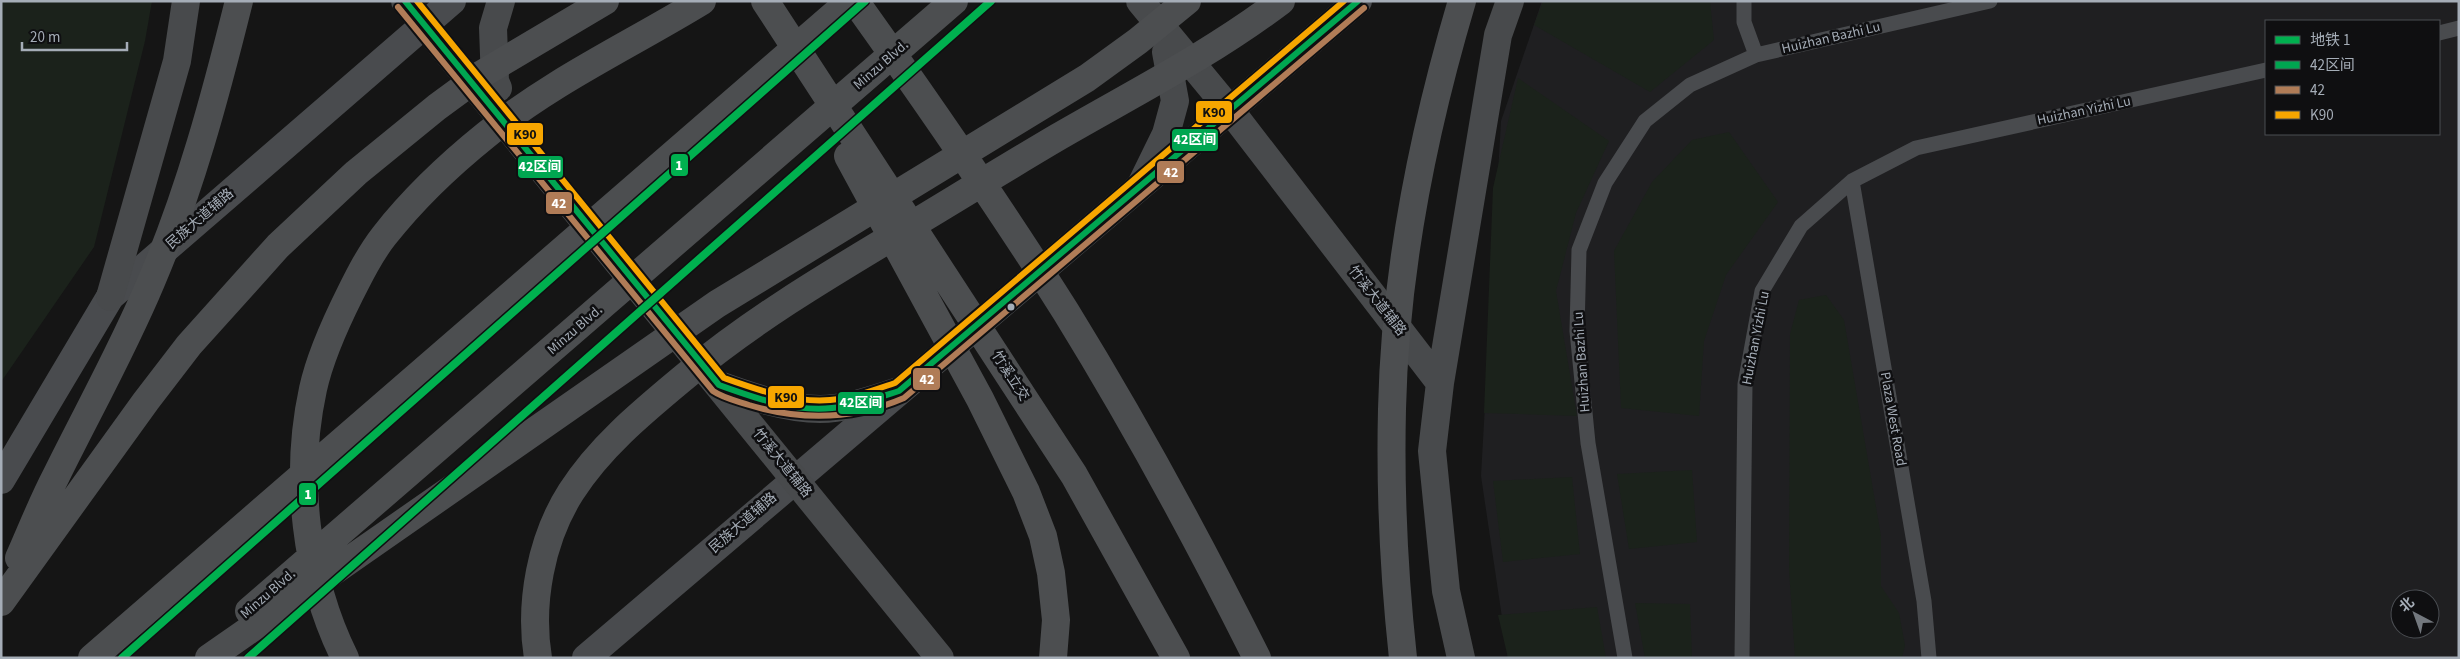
<svg xmlns="http://www.w3.org/2000/svg" width="2460" height="659" viewBox="0 0 2460 659" font-family="'Source Sans 3','Noto Sans SC',sans-serif">
<rect width="100%" height="100%" fill="#151515"/>
<path fill="#1f1f21" fill-rule="evenodd" d="M1542,1H2459V658H1508L1481,476L1501,121ZM2266,21H2439V134H2266ZM2400,599H2430V629H2400Z"/>
<path fill="#1b221b" d="M1,1H152L145,41L94,247L1,382Z
M1543,1H1710L1714,40L1650,92L1534,25Z
M1518,78L1609,141L1576,213L1556,291L1577,416L1484,413L1493,188Z
M1729,132L1778,202L1726,275L1704,341L1699,416L1621,408L1614,251L1652,182L1692,140Z
M1826,295L1844,320L1881,536V586L1899,613L1905,645L1902,658H1795L1789,570L1790,334L1799,300Z
M1692,470L1697,542L1629,549L1617,474Z
M1572,477L1580,554L1503,562L1493,481Z
M1635,603L1690,604L1692,658H1645Z
M1597,607L1606,658H1508L1498,615Z"/>
<g fill="none" stroke-linecap="round" stroke-linejoin="round">
<path stroke="#494b4e" stroke-width="15" d="M1744,1V22L1756,55
M2439,33L2459,28
M1852,181L1924,601L1929,658
M1625,658L1588,443L1577,331L1579,250L1605,183L1645,121L1690,85L1756,55L1990,1
M1742,658L1745,384L1762,291L1801,226L1852,181L1916,148L2266,70"/>
<path stroke="#494b4e" stroke-width="28" d="M1,480L110,297L452,1
M586,658L1358,1"/>
<path stroke="#484a4c" stroke-width="28" d="M405,1L940,658
M1140,1L1230,110L1440,383
M498,88L495,81L493,28L501,1
M1141,185L1166,134L1175,101L1166,52
M110,297L177,61L186,1
M719,385C749,396 787,409 820,409C847,409 873,399 899,391
M1461,658L1446,591L1432,451L1440,383L1498,35L1510,1"/>
<path stroke="#4c4e50" stroke-width="28" d="M765,1L1074,475L1176,658
M855,1C928,103 999,206 1066,312C1135,424 1198,540 1257,658
M848,156L980,399L1026,492L1043,536L1051,573L1056,620L1053,658
M19,558C31,531 42,503 56,476C88,411 123,349 151,282C190,191 215,97 239,1
M1,602L146,401L189,345L278,246L356,173L437,107L482,74L605,1
M249,611L954,1
M92,658L850,1
M209,658L717,304L1087,78L1138,41L1187,1
M345,658C305,578 294,476 313,389C320,357 335,324 350,294C360,274 370,254 384,236C413,199 450,164 486,135C552,81 630,45 702,1
M538,658C529,603 541,539 571,492C601,445 646,409 688,374C752,321 822,279 892,237C947,204 1002,170 1058,137C1134,93 1211,54 1281,1
M1403,658C1394,575 1390,492 1392,409C1395,272 1423,132 1462,1"/>
<defs>
<path id="bus-1" d="M405,1L719,385C755,398 793,412 832,408C855,406 877,398 899,391L1358,1"/>
<path id="bus-2" d="M398,7L713,391C723,398 737,401 749,405C802,421 853,420 904,398L1364,8"/>
<path id="bus-3" d="M417,1L724,378C758,390 794,403 830,400C853,398 874,390 895,383L1344,1"/>
</defs>
<use href="#bus-1" stroke="#0f0f11" stroke-width="10"/>
<use href="#bus-2" stroke="#0f0f11" stroke-width="10"/>
<use href="#bus-3" stroke="#0f0f11" stroke-width="10"/>
<use href="#bus-1" stroke="#00a651" stroke-width="6"/>
<use href="#bus-2" stroke="#b07c57" stroke-width="6"/>
<use href="#bus-3" stroke="#f7a600" stroke-width="6"/>
<defs>
<path id="metro-1" d="M122,658L865,1
M248,658L991,1"/>
</defs>
<use href="#metro-1" stroke="#0f0f11" stroke-width="11"/>
<use href="#metro-1" stroke="#00b04f" stroke-width="8"/>
</g>
<circle fill="#a5adb7" stroke="#0f0f11" stroke-width="2" cx="1011" cy="307" r="4.5"/>
<g text-anchor="middle" dominant-baseline="central" stroke-width="5" stroke-linejoin="round" paint-order="stroke">
<g font-size="14" fill="#a5adb7" stroke="#0f0f11">
<text transform="translate(1831 38) rotate(-13)">Huizhan Bazhi Lu</text>
<text transform="translate(881 65) rotate(-41)">Minzu Blvd.</text>
<text transform="translate(2084 111) rotate(-12)">Huizhan Yizhi Lu</text>
<text transform="translate(200 219) rotate(-41)">民族大道辅路</text>
<text transform="translate(1377 301) rotate(52)">竹溪大道辅路</text>
<text transform="translate(575 330) rotate(-41)">Minzu Blvd.</text>
<text transform="translate(1756 338) rotate(-79)">Huizhan Yizhi Lu</text>
<text transform="translate(1582 362) rotate(-94)">Huizhan Bazhi Lu</text>
<text transform="translate(1010 376) rotate(57)">竹溪立交</text>
<text transform="translate(1893 419) rotate(80)">Plaza West Road</text>
<text transform="translate(782 463) rotate(51)">竹溪大道辅路</text>
<text transform="translate(743 523) rotate(-41)">民族大道辅路</text>
<text transform="translate(268 594) rotate(-41)">Minzu Blvd.</text>
</g>
</g>
<g stroke="#0f0f11" stroke-width="2">
<rect x="1195" y="100" width="38" height="24" rx="5" fill="#f7a600"/>
<rect x="506" y="122" width="38" height="24" rx="5" fill="#f7a600"/>
<rect x="1171" y="128" width="48" height="24" rx="5" fill="#00a651"/>
<rect x="670" y="153" width="19" height="24" rx="5" fill="#00b04f"/>
<rect x="517" y="155" width="47" height="24" rx="5" fill="#00a651"/>
<rect x="1156" y="160" width="29" height="24" rx="5" fill="#b07c57"/>
<rect x="545" y="191" width="28" height="24" rx="5" fill="#b07c57"/>
<rect x="912" y="367" width="29" height="24" rx="5" fill="#b07c57"/>
<rect x="767" y="385" width="38" height="24" rx="5" fill="#f7a600"/>
<rect x="837" y="391" width="48" height="24" rx="5" fill="#00a651"/>
<rect x="298" y="482" width="19" height="24" rx="5" fill="#00b04f"/>
</g>
<g font-size="14" text-anchor="middle" font-weight="bold" fill="#fff">
<text x="1195" y="144">42区间</text>
<text x="679" y="170">1</text>
<text x="540" y="171">42区间</text>
<text x="1171" y="177">42</text>
<text x="559" y="208">42</text>
<text x="927" y="384">42</text>
<text x="861" y="407">42区间</text>
<text x="308" y="499">1</text>
</g>
<g font-size="14" text-anchor="middle" font-weight="bold" fill="#111">
<text x="1214" y="117">K90</text>
<text x="525" y="139">K90</text>
<text x="786" y="402">K90</text>
</g>
<rect width="2460" height="659" fill="none" stroke="#a5adb7" stroke-width="5"/>
<rect x="2265" y="20" width="175" height="115" fill="#0f0f11" stroke="#4b4e53"/>
<rect x="2275" y="36" width="25" height="8" fill="#00b04f" stroke="#4b4e53"/>
<text x="2310" y="45" font-size="15" fill="#a5adb7">地铁 1</text>
<rect x="2275" y="61" width="25" height="8" fill="#00a651" stroke="#4b4e53"/>
<text x="2310" y="70" font-size="15" fill="#a5adb7">42区间</text>
<rect x="2275" y="86" width="25" height="8" fill="#b07c57" stroke="#4b4e53"/>
<text x="2310" y="95" font-size="15" fill="#a5adb7">42</text>
<rect x="2275" y="111" width="25" height="8" fill="#f7a600" stroke="#4b4e53"/>
<text x="2310" y="120" font-size="15" fill="#a5adb7">K90</text>
<g transform="translate(2415 614) rotate(319)"><circle r="24" fill="#0f0f11" stroke="#4b4e53"/>
<path d="M0-4L9 19L0 12L-9 19Z" fill="#73787e"/>
<text y="-8" font-size="14" font-weight="bold" text-anchor="middle" fill="#a5adb7">北</text>
</g>
<path d="M22 42v8h105v-8" fill="none" stroke="#a5adb7" stroke-width="2.5"/>
<text x="30" y="42" font-size="15" fill="#a5adb7" stroke="#0f0f11" stroke-width="4" paint-order="stroke">20 m</text>
</svg>
